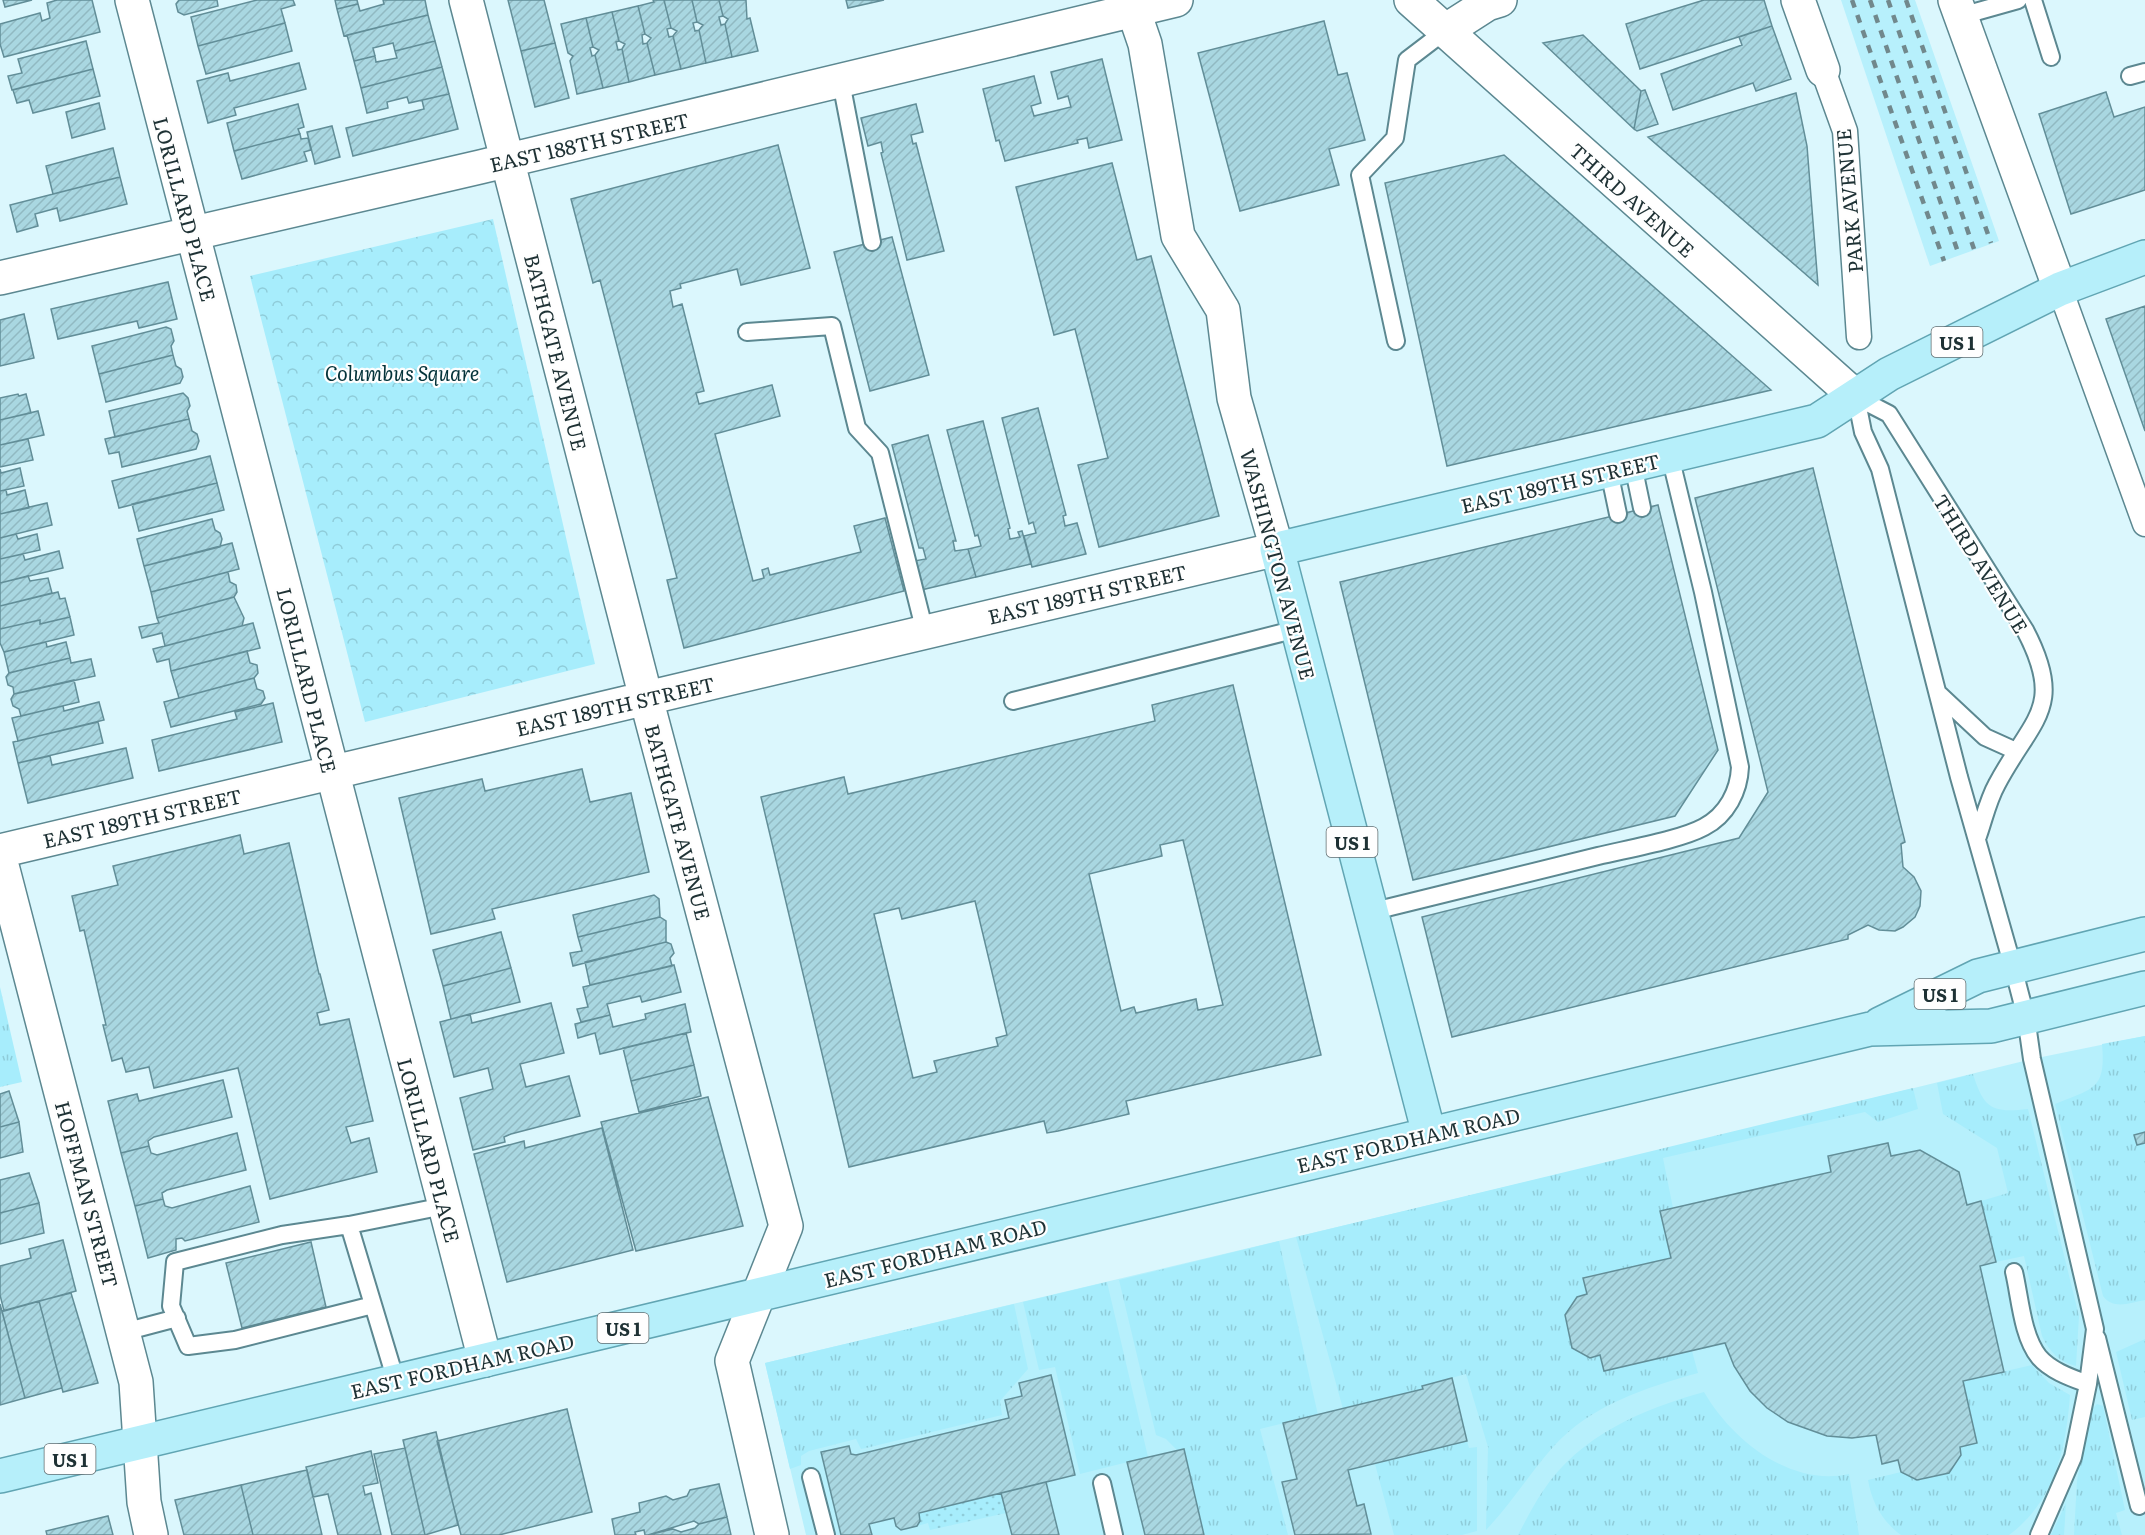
<svg xmlns="http://www.w3.org/2000/svg" width="2145" height="1535" viewBox="0 0 2145 1535" font-family="Literata,serif">
<defs>
<pattern id="grass-tufts" width="24" height="20" patternUnits="userSpaceOnUse" patternTransform="scale(1.5)"><rect width="24" height="20" fill="#a7edfc"/><path d="M3 7l-1-3M5 7V3M7 7l1-3M15 17l-1-3M17 17v-4M19 17l1-3" fill="none" stroke="#8fccd9"/></pattern>
<pattern id="park-crowns" width="20" height="18" patternUnits="userSpaceOnUse" patternTransform="scale(1.5)"><rect width="20" height="18" fill="#a7edfc"/><path d="M2 6a3 3 0 1 1 6 0M12 15a3 3 0 1 1 6 0" fill="none" stroke="#8fccd9"/></pattern>
<pattern id="garden-dots" width="8" height="8" patternUnits="userSpaceOnUse" patternTransform="scale(1.5)"><rect width="8" height="8" fill="#a7edfc"/><path d="M2 2h.1M6 6h.1" fill="none" stroke="#8fccd9" stroke-width="1.8" stroke-linecap="round"/></pattern>
<pattern id="building-hatch" width="6" height="6" patternUnits="userSpaceOnUse" patternTransform="scale(1.5)"><rect width="6" height="6" fill="#a9d7e1"/><path d="M-1 1l2-2M0 6l6-6M5 7l2-2" fill="none" stroke="#91b9c2"/></pattern>
</defs>
<rect width="100%" height="100%" fill="#dbf7fd"/>
<path fill="#b7f0fc" d="M1841,0H1915L1999,241L1930,266Z
M2145,1036V1535H806L765,1363L1707,1139L2032,1059Z"/>
<path fill="url(#grass-tufts)" d="M0,987L22,1082L0,1087Z
M2145,1036V1132L2134,1135L2137,1145L2145,1143V1300C2130,1303 2113,1310 2103,1296L2055,1104C2094,1088 2106,1090 2102,1044Z
M1973,1074C1984,1109 1992,1113 2028,1109L2079,1316L2076,1366C2059,1362 2049,1351 2042,1336L2024,1256L1996,1262L1981,1201L2008,1193L1997,1148L1943,1114L1937,1083Z
M1913,1088L1918,1109L1878,1122L1865,1112L1663,1158L1673,1208L1660,1211L1671,1258L1584,1277L1587,1294L1577,1297L1565,1315L1572,1348L1590,1358L1600,1355L1604,1371L1692,1351L1698,1373C1645,1388 1591,1405 1553,1447C1529,1474 1511,1504 1486,1530L1488,1447L1466,1374L1422,1386L1423,1389L1343,1409L1296,1237Z
M1279,1241L1318,1415L1260,1429L1288,1535H1204L1184,1449L1177,1450L1166,1439L1156,1435L1119,1280Z
M1107,1282L1148,1457L1080,1474L1055,1367L1039,1370L1023,1302Z
M1014,1304L1028,1369L1000,1401L1002,1415L866,1448L861,1449L856,1439L809,1451L801,1456V1465L790,1469L765,1363Z
M2145,1339V1417L2132,1420L2116,1352Z
M2032,1365L2049,1383L2070,1395C2066,1449 2055,1501 2009,1535H1901C1882,1521 1872,1503 1868,1480L1901,1472L1917,1480L1949,1473L1961,1455L1960,1447L1977,1443L1963,1381Z
M1704,1392C1732,1440 1790,1487 1849,1474L1859,1535H1518C1526,1520 1534,1504 1543,1491C1580,1435 1643,1409 1704,1392Z
M2097,1404L2103,1406L2125,1510L2116,1513L2122,1535H2074L2077,1480L2092,1409Z
M1467,1441L1469,1448L1477,1447V1531L1462,1535H1394L1375,1464Z
M2066,1503L2064,1535H2051Z"/>
<path fill="url(#park-crowns)" d="M493,219L595,664L365,722L250,276Z"/>
<path fill="url(#garden-dots)" d="M1001,1493L1006,1513L930,1530L928,1523L917,1526L920,1521L919,1513Z"/>
<path fill="url(#building-hatch)" stroke="#628e98" stroke-width="1.5" fill-rule="evenodd" d="M3,0H32L5,7Z
M57,0H92L100,32L4,57L0,44V24L40,13L42,21L50,18L47,3Z
M179,0H217L218,6L184,15L178,12L176,4Z
M257,0H293L295,5L281,9L285,23L198,46L191,17Z
M335,0H357L358,4L337,9Z
M383,0H425L428,15L344,36L337,9L358,4L360,11L384,4Z
M508,0H544L555,43L521,51Z
M653,0H664L671,28L667,29L669,37L673,36L681,69L655,75L647,43L651,38L645,34L638,6L654,2Z
M664,0H692L697,22L693,23L695,31L699,30L706,63L681,69L673,36L677,31L671,28Z
M692,0H719L723,16L719,17L721,25L725,24L732,57L706,63L699,30L703,25L697,22Z
M719,0H746L747,19L750,18L758,51L732,57L725,24L728,19L723,16Z
M846,0H884L848,8Z
M1704,0H1764L1772,26L1640,69L1626,24Z
M638,6L645,34L642,35L643,44L647,43L655,75L629,82L622,49L625,44L619,41L612,12Z
M612,12L619,41L616,42L618,50L622,49L629,82L603,88L595,55L599,50L593,47L586,18Z
M428,15L435,41L395,51L393,43L373,48L375,56L354,61L347,35Z
M586,18L593,47L590,48L592,56L595,55L603,88L577,94L570,61L573,56L568,53L561,24Z
M1324,21L1338,75L1347,73L1365,140L1329,149L1339,185L1240,211L1198,53Z
M285,23L292,51L206,74L198,46Z
M1772,26L1791,79L1756,91L1753,83L1673,110L1661,74L1742,45L1739,37Z
M1583,35L1641,91L1634,129L1543,43Z
M86,41L93,69L12,90L8,76L22,73L18,59Z
M435,41L442,67L361,88L354,61L375,56L376,62L397,58L395,51Z
M555,43L569,98L535,107L521,51Z
M1102,59L1122,140L1089,148L1087,138L1077,140L1078,143L1005,161L999,140L996,141L983,89L1034,76L1041,103L1031,106L1034,116L1071,107L1068,96L1058,99L1051,72Z
M299,63L306,89L234,108L236,115L208,123L197,81L228,73L230,81Z
M442,67L449,94L409,103L407,97L387,102L388,108L367,113L361,88Z
M93,69L100,96L33,113L29,100L17,103L13,90Z
M1645,90L1658,124L1637,131L1634,129L1641,91Z
M2106,92L2114,117L2145,107V190L2071,214L2039,114Z
M1796,93L1807,146L1818,285L1648,137Z
M449,94L458,129L353,156L346,128L424,109L422,100Z
M99,103L105,129L72,138L66,112Z
M298,104L304,127L298,129L300,134L234,151L227,123Z
M916,104L923,132L911,135L913,144L916,143L944,251L907,260L881,153L883,152L881,142L868,146L861,118Z
M332,126L340,157L315,164L307,132Z
M300,134L301,139L308,138L311,150L304,152L307,161L242,179L234,151Z
M778,145L810,268L741,285L737,269L680,284L681,288L670,291L673,307L682,304L704,391L696,393L699,404L772,385L780,416L715,434L753,581L764,578L762,570L768,568L770,575L861,552L854,526L885,518L904,591L684,648L667,580L677,578L600,280L593,283L571,199Z
M113,148L120,177L53,194L46,166Z
M1504,155L1771,390L1447,466L1385,183Z
M1112,163L1137,260L1151,256L1219,516L1099,547L1078,465L1108,458L1075,329L1054,335L1016,187Z
M120,177L127,204L60,221L57,208L35,214L38,226L17,232L10,205Z
M892,237L929,375L870,391L834,252Z
M168,282L177,319L139,328L137,321L58,339L51,309Z
M2145,306V431L2106,319Z
M24,314L34,358L0,366V320Z
M166,327L171,329L174,341L171,346L173,355L99,374L92,346Z
M173,355L176,366L181,369L183,377L180,383L106,402L99,374Z
M183,393L188,398L190,406L187,411L189,419L115,437L109,411Z
M18,394L19,396L26,394L31,413L0,420V398Z
M1038,408L1066,515L1063,516L1065,526L1077,523L1086,554L1032,567L1024,536L1036,533L1033,522L1029,524L1002,418Z
M38,411L44,435L0,445V420Z
M189,419L192,431L197,434L199,441L196,449L122,467L119,452L109,454L105,439Z
M983,421L1010,528L1008,529L1010,539L1020,537L1018,532L1022,531L1031,564L976,577L968,549L981,546L978,535L975,536L947,430Z
M928,435L956,541H953L955,551L968,549L976,577L921,590L914,561L926,559L923,548H919L892,445Z
M28,439L33,460L0,467V445Z
M210,456L217,483L119,508L112,481Z
M20,468L24,486L0,491V469L1,473Z
M1813,468L1905,842L1901,844L1903,867L1914,877L1921,891L1920,906L1915,917L1903,927L1895,931L1879,930L1868,925L1848,935V939L1452,1037L1422,917L1739,838L1768,792L1695,498Z
M217,483L224,510L139,531L132,504Z
M6,490L7,495L25,490L29,508L0,514V491Z
M47,503L52,525L0,538V514Z
M1658,505L1718,750L1675,816L1413,880L1340,582Z
M212,519L215,530L220,533L222,539L220,547L144,566L137,539Z
M16,534L18,539L37,534L40,550L0,559V538Z
M232,543L239,569L151,592L144,566Z
M59,551L63,568L0,583V559L23,554L25,560Z
M228,572L230,582L236,585L237,592L234,597L157,618L151,592Z
M28,576L30,581L48,578L52,593L0,606V583Z
M58,592L60,599L65,598L70,617L40,624V620L0,629V606Z
M234,597L244,618L242,626L165,646L162,633L142,638L139,627L159,623L157,618Z
M70,617L74,635L4,652L0,643V629L40,620V624Z
M253,623L260,648L171,671L169,659L157,662L153,649Z
M46,642L47,647L66,642L70,658L9,673L4,652Z
M247,651L250,663L257,665L258,673L254,678L179,698L171,671Z
M70,658L71,663L91,659L95,676L14,694L13,687L8,685L6,677L9,673Z
M254,678L257,689L263,691L265,698L261,704L171,727L164,702Z
M74,680L79,702L21,716L19,709L13,706L11,699L14,694Z
M1233,685L1321,1055L1126,1101L1129,1114L1058,1131L1047,1133L1044,1121L849,1167L761,797L844,777L848,794L1155,721L1152,705ZM1183,840L1223,1005L1198,1010L1196,999L1136,1013L1134,1007L1121,1011L1089,874L1162,856L1160,845ZM975,901L1007,1035L996,1038L998,1046L934,1061L937,1072L913,1078L874,914L899,908L902,919Z
M99,702L104,720L18,741L12,718L63,706L64,711Z
M273,703L282,742L159,771L152,740L237,719L235,712Z
M98,722L103,743L18,763L13,742Z
M126,748L133,778L28,803L18,763L50,756L52,765Z
M582,769L590,802L631,793L649,872L492,909L495,919L431,934L399,798L482,779L485,791Z
M240,835L244,854L289,843L319,974H320L329,1010L317,1013L320,1025L349,1019L373,1121L346,1127L351,1143L369,1138L377,1172L270,1199L238,1068L154,1088L149,1067L126,1072L122,1058L112,1061L103,1025H106L84,930L80,931L72,896L118,885L113,866Z
M654,895L659,899L660,917L578,937L573,915Z
M660,917L666,921V942L573,966L570,953L582,951L578,937Z
M501,932L511,968L443,986L433,950Z
M666,942L671,944L674,953L670,958L672,966L590,985L585,962Z
M674,965L681,992L642,1002L640,996L607,1004L610,1015L581,1022L577,1009L588,1007L583,987Z
M511,968L520,1002L451,1019L443,986Z
M551,1003L564,1053L520,1064L526,1087L569,1076L580,1116L511,1134L504,1137L505,1142L473,1150L460,1098L493,1089L488,1068L454,1077L440,1022L470,1014L472,1023Z
M685,1004L691,1032L600,1054L595,1033L578,1038L575,1024L610,1015L613,1027L646,1019L645,1014Z
M686,1033L694,1065L631,1081L623,1048Z
M694,1065L701,1096L639,1112L631,1081Z
M223,1080L232,1117L154,1137L148,1141L149,1146L121,1153L108,1101L137,1094L139,1101Z
M9,1091L19,1122L0,1127V1094Z
M708,1097L743,1226L636,1251L601,1122Z
M19,1122L23,1152L0,1158V1127Z
M602,1128L633,1250L507,1282L474,1154L524,1141L525,1148Z
M2145,1132V1143L2137,1145L2134,1135Z
M237,1133L246,1170L167,1190L162,1193L163,1199L135,1206L121,1153L149,1146L151,1153L157,1155Z
M1888,1143L1891,1156L1920,1150L1959,1172L1967,1205L1981,1201L1996,1262L1980,1266L2004,1372L1963,1381L1977,1443L1960,1447L1961,1455L1949,1473L1917,1480L1901,1472L1898,1460L1882,1464L1876,1435L1852,1438L1827,1436L1788,1422L1767,1408L1750,1391L1734,1366L1725,1343L1604,1371L1600,1355L1590,1358L1572,1348L1565,1315L1577,1297L1587,1294L1583,1278L1671,1258L1660,1211L1831,1172L1828,1156Z
M29,1173L39,1203L0,1213V1180Z
M250,1186L259,1222L185,1241L182,1238L176,1239V1250L148,1258L135,1206L163,1199L165,1206L172,1208Z
M39,1203L44,1233L0,1244V1213Z
M63,1240L76,1291L4,1311L0,1295V1266L31,1258L29,1249Z
M311,1242L326,1307L242,1328L226,1263Z
M71,1293L98,1383L63,1392L39,1301Z
M39,1301L62,1388L25,1398L2,1311Z
M0,1304L25,1398L0,1405Z
M1051,1375L1075,1475L919,1513L920,1521L917,1526L901,1530L896,1526L894,1518L869,1524L872,1535H841L821,1452L849,1446L851,1454L856,1455L1009,1418L1005,1400L1022,1396L1019,1383Z
M1452,1378L1467,1441L1348,1470L1357,1506L1364,1504L1371,1534L1295,1535L1282,1482L1297,1479L1283,1423L1423,1389L1422,1386Z
M567,1409L592,1512L499,1535H461L437,1441Z
M436,1432L458,1525L425,1535L403,1440Z
M405,1448L425,1535H392L374,1454Z
M1184,1449L1204,1535H1145L1127,1462Z
M371,1451L378,1483L363,1486L365,1495L371,1493L381,1535H338L328,1494L313,1497L306,1467Z
M307,1470L322,1535H253L241,1485Z
M1046,1482L1059,1535H1012L1001,1493Z
M719,1484L727,1517L699,1524L694,1521L648,1535H645L644,1530L635,1532L636,1535H615L612,1519L640,1512L639,1503L666,1496L673,1500L687,1496L690,1490Z
M241,1485L253,1535H184L175,1500Z
M108,1516L113,1535H47L46,1531Z
M727,1517L731,1535H648L673,1529L681,1532L695,1528L699,1524Z"/>
<g fill="none" stroke-linecap="round" stroke-linejoin="round">
<defs>
<path id="service" d="M2033,0L2051,57
M1961,16L2018,0
M2130,76L2145,72
M841,82L872,242
M747,332L832,326L857,428L880,453L925,632
M1396,341L1360,175L1395,138L1407,60L1445,31
M1856,397L1863,432L1880,469L1959,777L2013,967L2026,1017L2032,1059L2095,1329L2088,1384L2073,1457L2039,1535
M1856,397L1889,414L2025,630C2066,708 2032,718 1997,784C1988,800 1984,819 1978,836
M1633,465L1642,508
M1609,471L1618,514
M1939,694L1985,737L2016,751
M1013,701L1297,629
M1370,912C1446,893 1522,875 1598,856C1627,849 1680,840 1704,827C1727,815 1739,791 1740,767L1703,592L1670,456
M349,1225L282,1235L175,1262L171,1306L188,1346L235,1340L373,1305
M2014,1272C2020,1297 2022,1336 2039,1357C2051,1371 2072,1378 2088,1384
M124,1332L177,1318
M2097,1338L2139,1506
M396,1381L349,1225L444,1206
M811,1477L826,1535
M1102,1483L1114,1535"/>
<path id="pedestrian" d="M1823,70L1845,131L1859,337
M2060,289L2145,524"/>
<path id="minor" d="M132,0L485,1360
M466,0L646,698L786,1226L732,1361L772,1535
M1798,0L1823,70
M1955,0L2060,289
M1445,31L1487,4L1500,0
M0,278L480,167L1176,0
M0,851L1277,549L1234,398L1223,310L1178,236L1145,44L1130,0
M0,858L136,1382L144,1502L151,1535"/>
<path id="secondary" d="M1411,0L1856,397"/>
<path id="primary" d="M1880,1024L1978,976L2145,934
M1429,1134L1277,549L1817,421L1889,374L2060,289L2145,257
M0,1476L1870,1029L1991,1026L2145,988"/>
</defs>
<use href="#service" stroke="#5c8891" stroke-width="20"/>
<use href="#pedestrian" stroke="#5c8891" stroke-width="27"/>
<use href="#minor" stroke="#5c8891" stroke-width="36"/>
<use href="#secondary" stroke="#5c8891" stroke-width="36"/>
<use href="#primary" stroke="#61a5b3" stroke-width="36"/>
<use href="#service" stroke="#fff" stroke-width="16"/>
<use href="#pedestrian" stroke="#fff" stroke-width="24"/>
<use href="#minor" stroke="#fff" stroke-width="33"/>
<use href="#secondary" stroke="#fff" stroke-width="33"/>
<use href="#primary" stroke="#b6effa" stroke-width="33"/>
<path stroke="#71888c" stroke-width="4.5" stroke-dasharray="8 8" stroke-linecap="butt" d="M1852,0L1944,261
M1870,0L1959,255
M1888,0L1974,249
M1906,0L1991,243"/>
</g>
<g text-anchor="middle" dominant-baseline="central" stroke-width="4.5" stroke-linejoin="round" paint-order="stroke">
<g fill="#fefefe" stroke="#616e71" stroke-width="1.5">
<rect x="1931.5" y="327" width="51" height="30" rx="4.5"/>
<rect x="1326.5" y="827" width="51" height="30" rx="4.5"/>
<rect x="1914.5" y="979" width="51" height="30" rx="4.5"/>
<rect x="597.5" y="1313" width="51" height="30" rx="4.5"/>
<rect x="44.5" y="1444" width="51" height="30" rx="4.5"/>
</g>
<g font-size="18" font-weight="bold" fill="#1e3134">
<text x="1957" y="342">US 1</text>
<text x="1352" y="842">US 1</text>
<text x="1940" y="994">US 1</text>
<text x="623" y="1328">US 1</text>
<text x="70" y="1459">US 1</text>
</g>
<g font-size="20" fill="#1e3134" stroke="#fefefe">
<text transform="translate(589 141) rotate(-13)">EAST 188TH STREET</text>
<text transform="translate(1633 199) rotate(42)">THIRD AVENUE</text>
<text transform="translate(1848 201) rotate(-95)">PARK AVENUE</text>
<text transform="translate(186 209) rotate(75)">LORILLARD PLACE</text>
<text transform="translate(557 352) rotate(76)">BATHGATE AVENUE</text>
<text transform="translate(1560 482) rotate(-13)">EAST 189TH STREET</text>
<text transform="translate(1982 563) rotate(58)">THIRD AVENUE</text>
<text transform="translate(1279 564) rotate(75)">WASHINGTON AVENUE</text>
<text transform="translate(1087 593) rotate(-13)">EAST 189TH STREET</text>
<text transform="translate(308 680) rotate(76)">LORILLARD PLACE</text>
<text transform="translate(615 705) rotate(-13)">EAST 189TH STREET</text>
<text transform="translate(142 817) rotate(-13)">EAST 189TH STREET</text>
<text transform="translate(679 822) rotate(75)">BATHGATE AVENUE</text>
<text transform="translate(1408 1139) rotate(-13)">EAST FORDHAM ROAD</text>
<text transform="translate(430 1150) rotate(75)">LORILLARD PLACE</text>
<text transform="translate(88 1194) rotate(75)">HOFFMAN STREET</text>
<text transform="translate(935 1252) rotate(-14)">EAST FORDHAM ROAD</text>
<text transform="translate(462 1365) rotate(-13)">EAST FORDHAM ROAD</text>
</g>
<g font-size="20" font-style="italic" fill="#04333a" stroke="#fefefe">
<text x="402" y="372">Columbus Square</text>
</g>
</g>
</svg>
